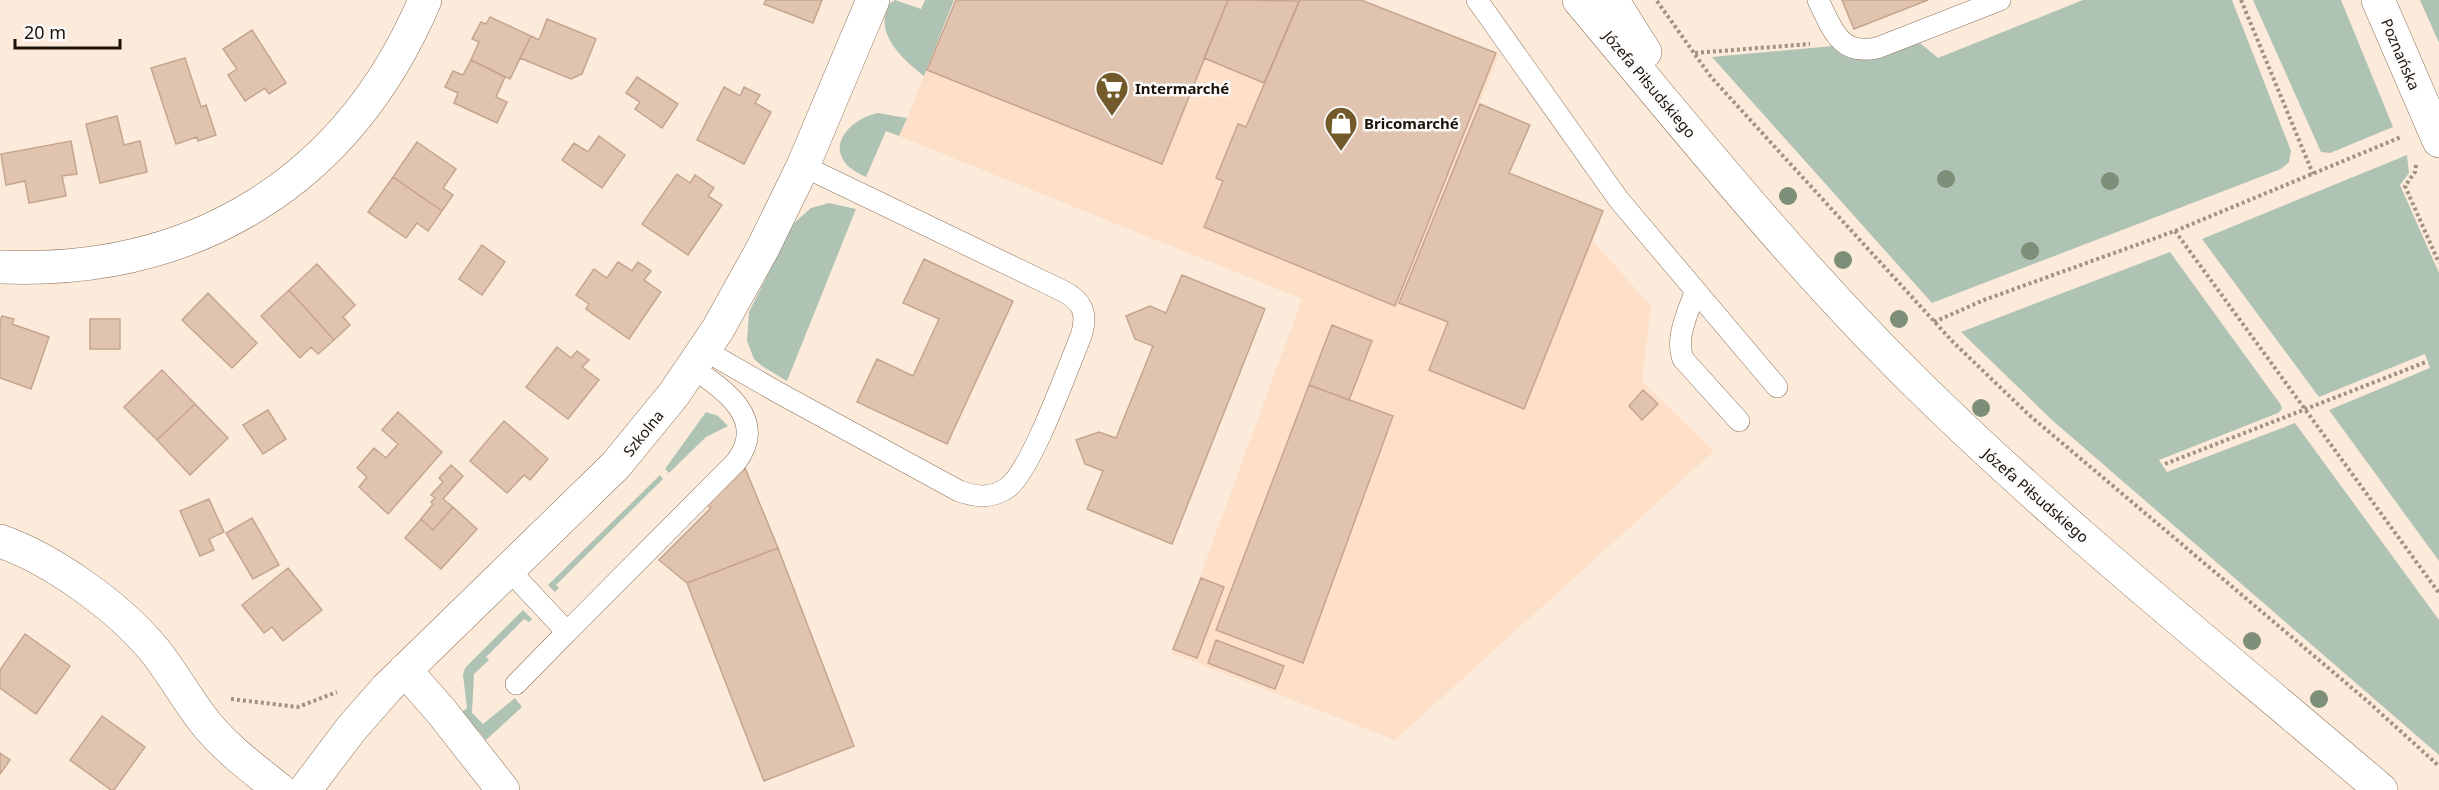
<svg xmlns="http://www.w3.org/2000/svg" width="2439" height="790" viewBox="0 0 2439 790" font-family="'Noto Sans',sans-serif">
<rect width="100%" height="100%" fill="#fceada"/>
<path fill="#fde0c7" d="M1496,53L1499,55L1399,302L1448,322L1429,370L1524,409L1592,240L1651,306L1642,382L1714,451L1395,740L1172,653L1302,299L899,136L927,70L1161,164L1204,58L1264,83L1246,127L1238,124L1216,177L1223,181L1204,227L1395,306Z"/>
<path fill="#afc3b4" d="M895,0L921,9L925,0H954L924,76C903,60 873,33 889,4Z
M2083,0H2232L2291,151L2289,162L2281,169L1932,303L1712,57L1833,46L1848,56L1864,59L1920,43L1938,58Z
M2253,0H2341L2393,127L2330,153L2321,152Z
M2420,0H2439V43Z
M878,113L907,118L899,136L886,131L866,177C860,174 854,171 849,167C824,143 855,117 878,113Z
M2407,155L2409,173L2400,185L2439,273V561L2329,410L2430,368L2425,354L2319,397L2202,239Z
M829,203L856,209L787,381L762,366L754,359L747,341L749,312L793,224L811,208Z
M2170,252L2281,405L2282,409L2278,413L2159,460L2167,472L2295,423L2439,620V755L2052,420L1961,332Z
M706,412L718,416L728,426L706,437L669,473L665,469Z
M660,475L663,479L556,585L559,588L555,592L548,585Z
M523,610L532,619L529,622L524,619L486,657L489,660L474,674L472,713L483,724L515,698L522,707L486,740L462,712L467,708L463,675L465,668Z"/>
<path fill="#e1c4b0" stroke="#c5a58f" stroke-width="1.5" d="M766,0H822L813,23L764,4Z
M956,0H1228L1162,164L927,70Z
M1228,0L1299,1L1264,83L1204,58Z
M1300,0H1361L1496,53L1395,306L1204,227L1223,181L1216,178L1238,124L1246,127Z
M1842,0H1928L1854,29Z
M490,17L531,36L510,79L471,60L479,42L472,39L481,22L486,24Z
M547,19L596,39L582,74L571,79L520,58L531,36L539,40Z
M252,30L286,83L269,94L265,88L245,101L228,75L237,69L223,49Z
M185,58L201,107L206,105L216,135L198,141L197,137L176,144L151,68Z
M471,60L505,77L496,97L507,102L497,123L454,103L458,93L445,87L453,71L463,75Z
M637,77L678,104L662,128L635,109L640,102L626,93Z
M724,87L740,96L744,87L760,95L755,103L771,112L744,164L697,140Z
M1480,104L1530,125L1509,173L1603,211L1524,409L1429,370L1448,322L1399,303Z
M117,116L124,145L140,141L147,172L100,183L86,124Z
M599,136L625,155L602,188L562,160L574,143L588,152Z
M71,141L77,174L62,176L66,196L29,203L25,181L6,185L1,154Z
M417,142L456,169L443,188L453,195L442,211L393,177Z
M677,174L690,183L695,175L714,188L708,196L722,205L688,255L642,224Z
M393,177L442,211L428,231L417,223L406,238L368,212Z
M482,245L505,262L482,295L459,279Z
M924,259L1013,301L947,444L857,402L877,359L913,376L939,319L903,303Z
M618,262L632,271L638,262L651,271L644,280L661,292L629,339L586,309L589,304L576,295L594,269L607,278Z
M317,264L355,305L343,317L350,325L334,340L289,290Z
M1182,275L1265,309L1172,544L1087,509L1103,471L1085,464L1076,440L1099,432L1116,438L1153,346L1135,339L1126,316L1150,306L1166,313Z
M289,290L334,340L318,354L311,347L300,358L261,316Z
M208,293L257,343L232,368L182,320Z
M2,316L14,319L12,324L49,337L31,389L0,378V322Z
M90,319H120V349H90Z
M1332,325L1372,341L1349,400L1309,385Z
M557,347L571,358L577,351L589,360L582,367L599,380L568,419L526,387Z
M162,370L195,404L157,440L124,407Z
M1309,385L1393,416L1303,663L1216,630Z
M1643,390L1658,404L1642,420L1629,406Z
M195,404L228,438L190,475L157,440Z
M268,410L286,439L263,454L243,425Z
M398,412L442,452L388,514L359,487L367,477L357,468L374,448L386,458L398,444L382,430Z
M504,421L548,459L530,480L524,475L507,493L470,461Z
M451,465L463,476L443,499L453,507L433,530L421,519L433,504L431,502L435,498L431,495L443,482L439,478Z
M745,468L778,548L687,583L659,560L711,508L707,505Z
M209,499L224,532L209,539L214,550L200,556L180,511Z
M453,507L477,529L441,569L405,538L421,519L433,530Z
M252,518L279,565L253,579L226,533Z
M778,548L854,746L764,781L687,583Z
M288,568L322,610L283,641L272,627L264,633L242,605Z
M1201,578L1224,587L1197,658L1173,649Z
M25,634L70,666L36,714L0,688V670Z
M1216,640L1284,666L1275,689L1208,663Z
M102,716L145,747L114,790H111L70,760Z
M0,753L10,760L0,774Z"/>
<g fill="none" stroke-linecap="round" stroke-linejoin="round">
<defs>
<path id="lane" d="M1477,0L1619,200L1777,387
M1818,0C1832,28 1839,56 1877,48L2000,0
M1695,292C1688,313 1675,337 1683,359L1739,421
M704,350L779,393L959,491C976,497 991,499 1007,488C1031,472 1068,367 1081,336C1088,314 1083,301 1063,291L803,166
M509,570L567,632L736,462C768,420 725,389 692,368
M516,684L567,632"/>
<path id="street" d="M2378,0L2439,141
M0,267C196,275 348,181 425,0
M0,541C54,560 120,608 155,651C174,675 189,703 208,726C229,751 255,770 280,790
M405,670L441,711L503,790
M305,790L351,729L387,688L616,465L674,394L718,329L763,248L803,166L873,0"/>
<path id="secondary" d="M1579,0C1688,130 1795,264 1916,383C2063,528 2225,656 2381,790
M1612,0L1645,52"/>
</defs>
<use href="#lane" stroke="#8d725b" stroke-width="22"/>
<use href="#street" stroke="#8d725b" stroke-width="34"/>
<use href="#secondary" stroke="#8d725b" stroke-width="34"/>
<path stroke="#a09284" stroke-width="4" stroke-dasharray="3 3" stroke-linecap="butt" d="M2241,0L2313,174
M1657,1L1711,77L1953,342L2029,415L2365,699L2439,766
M1695,53L1810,44
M2416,165L2415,172L2405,186L2439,263
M2175,231L2439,593
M1934,322L1984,300L2175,231L2401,137
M2165,464L2426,362
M231,699L298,707L337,692"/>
<use href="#lane" stroke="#fff" stroke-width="21"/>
<use href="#street" stroke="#fff" stroke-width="33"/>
<use href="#secondary" stroke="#fff" stroke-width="33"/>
</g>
<g fill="#7d8f78">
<circle cx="1946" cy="179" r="9"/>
<circle cx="2110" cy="181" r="9"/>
<circle cx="1788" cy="196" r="9"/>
<circle cx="2030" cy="251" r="9"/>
<circle cx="1843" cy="260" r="9"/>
<circle cx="1899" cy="319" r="9"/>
<circle cx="1981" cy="408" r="9"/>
<circle cx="2252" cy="641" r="9"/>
<circle cx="2319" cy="699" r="9"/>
</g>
<defs>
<symbol id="supermarket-pin" viewBox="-11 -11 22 30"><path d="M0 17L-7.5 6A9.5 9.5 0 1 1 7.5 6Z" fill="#735a2b" stroke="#fbfbfb"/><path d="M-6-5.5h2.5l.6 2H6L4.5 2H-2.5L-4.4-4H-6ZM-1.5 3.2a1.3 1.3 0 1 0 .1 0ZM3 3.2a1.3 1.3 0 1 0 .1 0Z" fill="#fff"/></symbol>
<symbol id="shop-pin" viewBox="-11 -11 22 30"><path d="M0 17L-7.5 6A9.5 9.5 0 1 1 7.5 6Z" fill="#735a2b" stroke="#fbfbfb"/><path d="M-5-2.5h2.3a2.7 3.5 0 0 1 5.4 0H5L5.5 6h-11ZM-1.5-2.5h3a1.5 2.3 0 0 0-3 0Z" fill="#fff"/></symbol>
</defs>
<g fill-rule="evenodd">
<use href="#supermarket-pin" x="1093" y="69" width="38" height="52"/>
<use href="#shop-pin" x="1322" y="104" width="38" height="52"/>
</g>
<g text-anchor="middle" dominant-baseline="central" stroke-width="5" stroke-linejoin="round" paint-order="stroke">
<g font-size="15" fill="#1c1208" stroke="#fbfbfb">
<text transform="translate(2401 54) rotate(67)">Poznańska</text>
<text transform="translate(1650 84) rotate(50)">Józefa Piłsudskiego</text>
<text transform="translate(643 433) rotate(-51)">Szkolna</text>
<text transform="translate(2036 495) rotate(41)">Józefa Piłsudskiego</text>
</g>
<g font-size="15" font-weight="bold" fill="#1c1208" stroke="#fbfbfb" text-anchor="start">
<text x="1135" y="88">Intermarché</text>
<text x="1364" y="123">Bricomarché</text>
</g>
</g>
<path d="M15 39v9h105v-9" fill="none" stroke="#1c1208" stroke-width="3"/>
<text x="24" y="39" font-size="18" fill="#1c1208" stroke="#fbfbfb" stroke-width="4.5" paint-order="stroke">20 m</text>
</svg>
